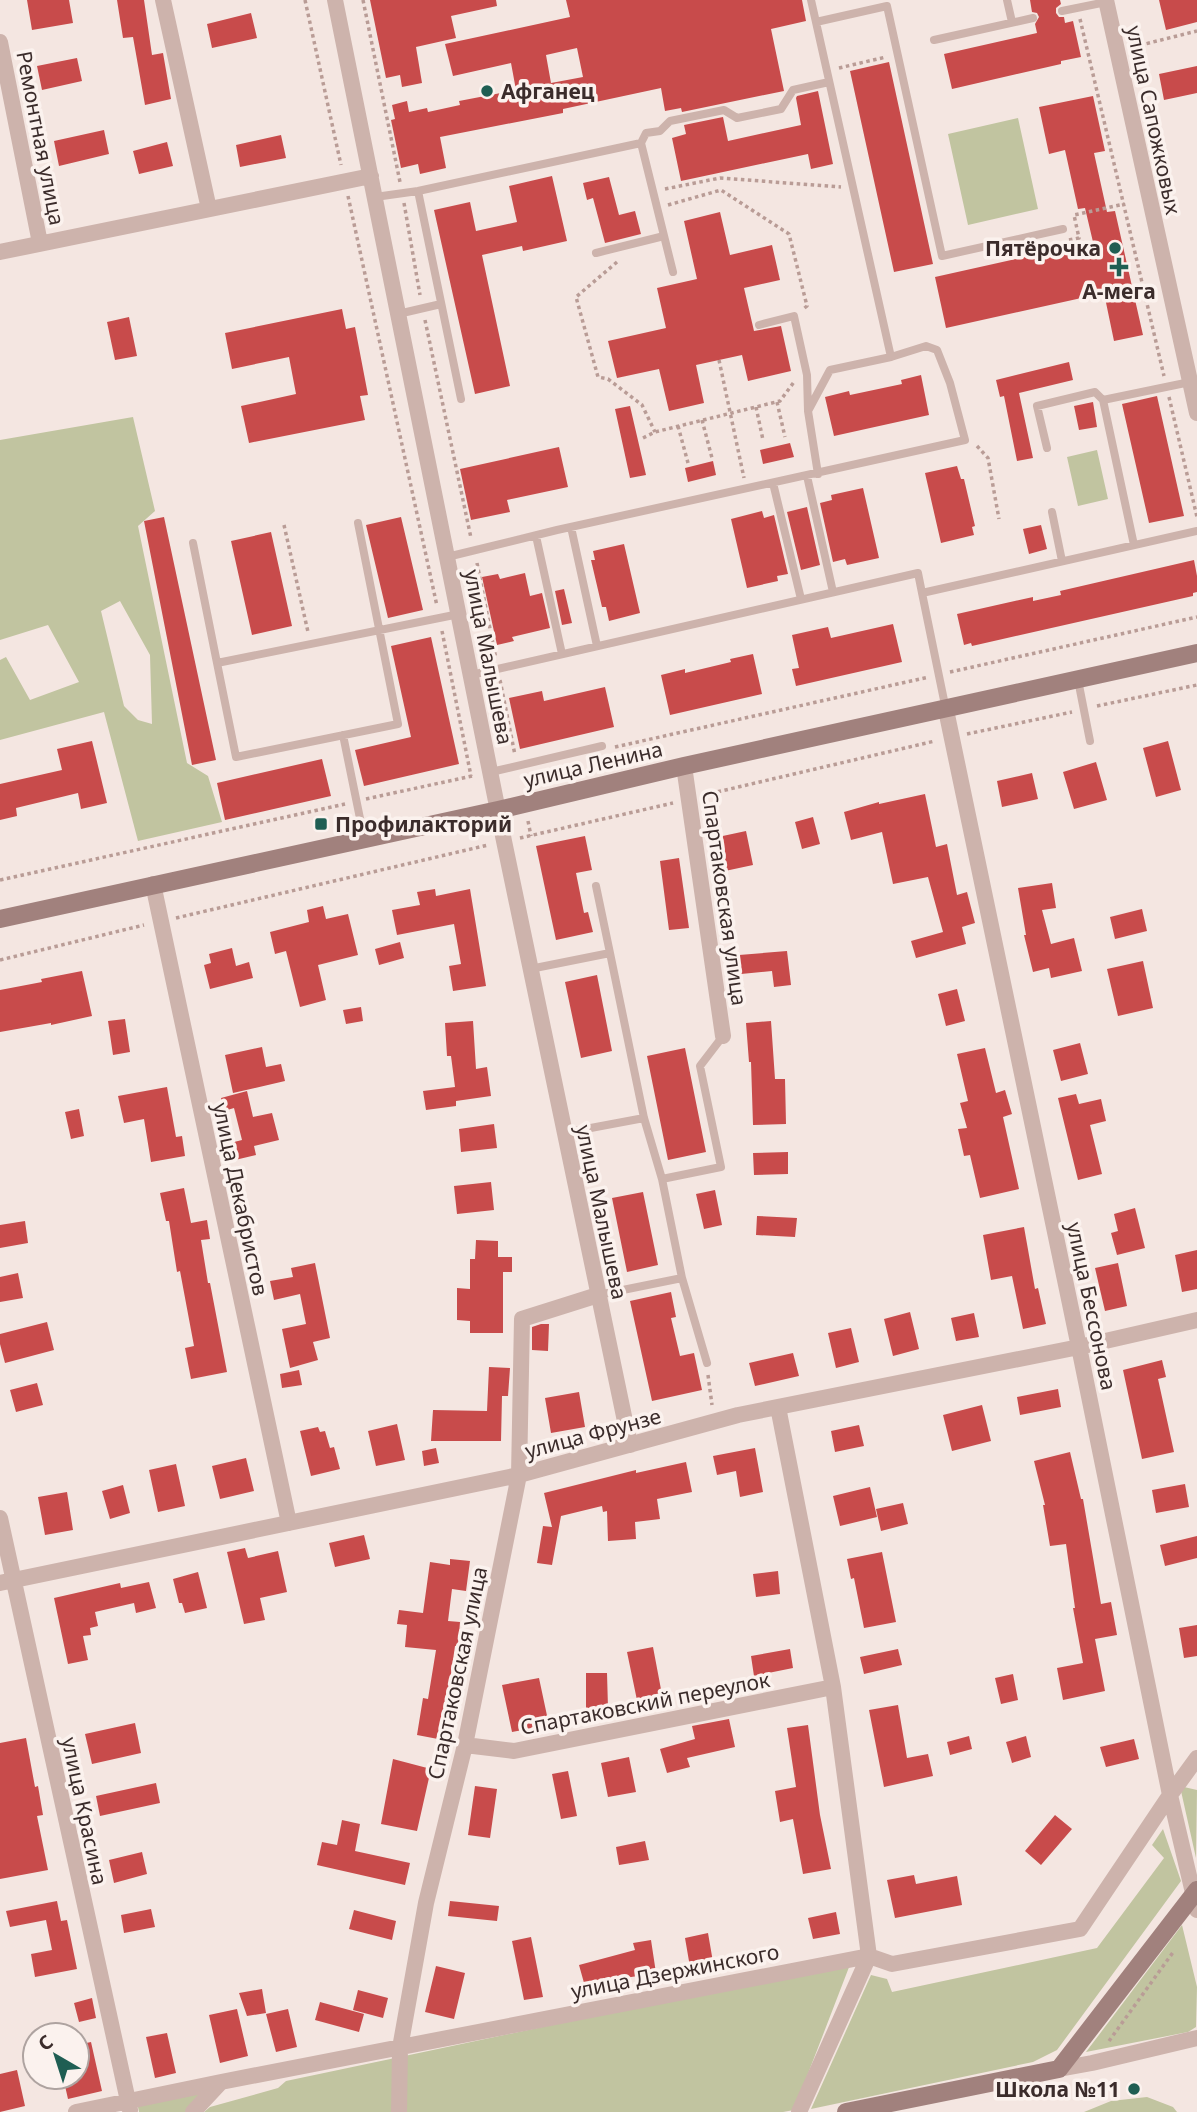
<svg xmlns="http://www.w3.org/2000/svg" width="1197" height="2112" viewBox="0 0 1197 2112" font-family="'Noto Sans',sans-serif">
<rect width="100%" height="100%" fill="#f4e6e1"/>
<path fill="#c1c4a0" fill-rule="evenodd" d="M1018,118L1038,209L968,225L948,134Z
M133,417L155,511L138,526L187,763L208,776L222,822L138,841L104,712L0,740V660L6,657L30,700L79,682L48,625L0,640V440ZM120,601L150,655L152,724L138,720L124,706L101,611Z
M1097,450L1108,499L1078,506L1067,457Z
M1184,1787L1197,1790L1196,1858L1181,1791Z
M1163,1829L1181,1881L1057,2050L1033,2062L811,2109L871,1975L887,1979L892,1992L1097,1948L1164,1858L1152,1845Z
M1182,1925L1197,1987L1196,2027L1188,2032L1086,2052Z
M851,1962L794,2110L783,2112H204L210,2107L278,2088L286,2081Z
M206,2088L188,2112H139L137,2102Z
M1147,2097L1173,2107L1177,2112H1084L1111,2101Z"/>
<path fill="#c84b4b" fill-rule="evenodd" d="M27,0H69L73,23L32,30Z
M117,0H144L152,55L163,53L171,99L145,105L133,37L123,38Z
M370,0H496L497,6L451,16L456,38L416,47L422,83L402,87L400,75L386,78Z
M566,0H802L806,21L771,29L784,91L682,112L681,108L665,111L661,88L563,109V113L440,137L446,168L420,174L418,164L401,168L391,120L395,119L392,105L407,101L409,112L427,108L428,112L460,105L459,101L516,90L511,63L453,76L445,44L570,17ZM577,48L583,77L551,83L546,55Z
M1030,0H1060L1061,4L1056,8V13L1059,17H1064L1065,23L1073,21L1081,57L1061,61V64L952,89L944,54L1037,33L1035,24L1039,17L1037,13L1032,12Z
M1159,0H1197V22L1166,30Z
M251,13L257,38L212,48L207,24Z
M77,58L82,81L42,90L37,66Z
M889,62L933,264L894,272L850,71Z
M1197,66V93L1164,100L1159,74Z
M818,91L833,164L811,169L808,154L681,181L672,138L686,134L684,125L723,117L728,141L801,125L796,98L797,96Z
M1093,96L1105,151L1094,153L1107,212L1115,211L1143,335L1114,341L1104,293L946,328L935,277L1093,242L1085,208L1078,209L1065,150L1049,154L1039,107Z
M104,130L109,154L59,166L54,141Z
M281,135L286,158L240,167L236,145Z
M167,142L173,166L139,174L133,151Z
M552,176L567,241L523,251L522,246L482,255L510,386L475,394L434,210L470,202L476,231L517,222L509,186Z
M609,177L619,215L635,211L641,234L605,243L593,198L587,200L583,183Z
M720,212L730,255L772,245L780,280L744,288L754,331L781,326L791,371L748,381L742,355L696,365L704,403L669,411L659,369L617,378L608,341L666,328L657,288L697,279L684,221Z
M342,309L346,329L355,327L368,395L360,396L365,420L249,443L241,406L296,394L289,357L232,369L225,333Z
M129,317L137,356L115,360L107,322Z
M1069,362L1073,380L1019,393L1033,458L1017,461L1004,396L1000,397L996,380Z
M921,375L929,415L834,436L825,397L849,391L850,395L902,384L901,380Z
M1157,396L1184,516L1149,523L1122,404Z
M1093,402L1097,427L1079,430L1074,406Z
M630,406L646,475L630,478L615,409Z
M790,443L794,457L763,464L760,450Z
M559,447L568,487L507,500L510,512L471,520L460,469Z
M713,461L716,475L688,482L685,468Z
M957,466L961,479H964L975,526L972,527L974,535L941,543L925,473Z
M863,488L879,558L847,565L845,559L833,562L820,503L832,500L831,495Z
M807,507L820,565L801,570L787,512Z
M762,511L764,518L774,515L788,574L777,576L778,581L747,588L731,519Z
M164,517L216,760L192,765L144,521Z
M401,517L423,610L388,618L366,525Z
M1041,525L1047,549L1029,554L1023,529Z
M271,532L292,626L252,635L231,541Z
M624,544L640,613L609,621L606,607H602L591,560H595L593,551Z
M1194,560L1197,576V592L1193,593V596L972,646L971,643L964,645L957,614L1033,597V601L1061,595L1060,591Z
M525,573L530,596L542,593L550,628L512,637L514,641L497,645L482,577L498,574L500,579Z
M564,589L572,623L562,625L555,591Z
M893,624L902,662L796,686L792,669L799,668L792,635L828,627L831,638Z
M431,637L459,764L364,786L355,750L411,737L391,646Z
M753,654L762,694L670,715L661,675L685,669V673L731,662L730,659Z
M605,687L614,727L520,749L509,698L542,691L544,701Z
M92,741L107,803L81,809L78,793L16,808L17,816L0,820V784L62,770L57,749Z
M1168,741L1181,790L1156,797L1143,748Z
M322,759L331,796L225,820L217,783Z
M1096,762L1107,800L1074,809L1063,772Z
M1032,773L1038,799L1002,807L997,781Z
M925,794L936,847L947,844L957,895L967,892L975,923L962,927L966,944L916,958L911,941L943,932L928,877L893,884L882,832L851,840L844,812L879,802V804Z
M813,817L820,844L802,849L795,822Z
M746,831L753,865L725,871L718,837Z
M585,836L592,870L576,873L584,913L588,912L593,932L556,940L536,846Z
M679,858L689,928L669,930L660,861Z
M1052,883L1056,908L1042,910L1051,944L1074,938L1082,971L1051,978L1049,968L1033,972L1024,935H1026L1018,888Z
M435,889L436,896L470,889L486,986L453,991L449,966L461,964L454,924L397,935L392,910L420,905L417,892Z
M323,906L326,919L348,914L358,955L318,965L326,1000L300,1007L286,951L275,954L270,932L309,922L307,910Z
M1142,909L1147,931L1115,939L1110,917Z
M400,942L404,958L379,965L375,949Z
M232,948L236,966L249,962L253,978L210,989L204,965L211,963L209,954Z
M787,951L791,985L774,987L772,971L741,974L739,955Z
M1143,961L1153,1008L1118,1016L1107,969Z
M82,971L92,1016L51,1025V1023L0,1032V990L42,982L41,979Z
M597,975L612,1051L581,1058L565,982Z
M957,989L965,1021L946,1026L938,994Z
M361,1007L363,1021L346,1024L343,1010Z
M125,1019L130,1052L113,1055L108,1021Z
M473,1021L476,1069L487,1067L491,1096L456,1101V1106L426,1110L423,1091L455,1087L451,1056H447L445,1023Z
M771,1021L775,1079H785L786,1124L753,1125L751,1062H749L746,1023Z
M1080,1043L1088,1074L1061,1081L1053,1050Z
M262,1047L266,1067L281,1064L285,1081L233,1093L225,1055Z
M685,1048L706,1152L668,1160L647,1056Z
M985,1048L996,1093L1005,1090L1012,1114L1003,1117L1019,1189L980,1198L970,1155L964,1156L958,1129L967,1128L960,1103L968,1101L957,1054Z
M167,1087L176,1137L182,1136L185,1156L151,1162L144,1119L124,1123L118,1096Z
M247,1091L253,1117L272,1113L279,1140L254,1146L256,1155L235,1160L230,1143L242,1140L234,1108L224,1111L221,1098Z
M1076,1094L1079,1104L1101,1099L1106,1121L1090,1125L1102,1174L1078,1180L1058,1098Z
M79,1109L84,1136L71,1139L65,1112Z
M494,1124L497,1148L461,1152L459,1129Z
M788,1152V1174L754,1175L753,1153Z
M491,1182L494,1210L457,1214L454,1186Z
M184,1188L191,1223L207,1220L210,1239L201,1240L208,1283H210L227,1372L191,1379L185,1348L194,1346L180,1271L177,1272L169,1221H166L160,1193Z
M715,1190L722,1225L704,1229L696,1194Z
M643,1192L658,1265L627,1272L612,1198Z
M1135,1208L1145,1248L1117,1255L1111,1233L1118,1231L1114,1214Z
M757,1216L797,1218L795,1237L756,1235Z
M25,1221L28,1243L0,1248V1225Z
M1024,1227L1035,1289L1038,1288L1046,1324L1023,1329L1012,1276L991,1280L983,1235Z
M476,1240L498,1241V1257H512V1272H503V1333H470V1321L457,1320V1288L470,1289V1259H475Z
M1197,1250V1289L1182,1292L1175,1255Z
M315,1263L330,1338L313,1342L318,1360L290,1368L282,1329L306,1324L300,1294L274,1300L270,1281L293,1277L291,1268Z
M1118,1263L1127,1306L1105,1311L1095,1268Z
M18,1273L23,1298L0,1302V1277Z
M671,1292L676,1317L671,1318L680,1356L694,1353L702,1390L652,1401L630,1301Z
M910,1312L919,1349L893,1356L884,1319Z
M974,1313L979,1337L956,1341L951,1318Z
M47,1322L54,1350L5,1363L0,1344V1334Z
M541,1324H549L548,1351L532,1350V1327Z
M851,1328L859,1362L836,1368L828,1333Z
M793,1353L799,1376L755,1386L749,1363Z
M1162,1360L1166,1377L1158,1379L1174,1452L1142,1459L1123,1370Z
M489,1367L510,1368L508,1396H502L501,1441H431L433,1410L487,1411Z
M299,1370L302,1385L282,1388L280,1374Z
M37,1383L43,1405L16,1412L10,1390Z
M1058,1389L1061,1407L1020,1415L1017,1397Z
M579,1392L585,1427L551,1433L545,1398Z
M982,1405L991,1441L952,1451L943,1415Z
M397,1424L405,1460L376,1466L368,1431Z
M859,1425L864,1446L835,1452L831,1431Z
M318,1427L320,1432L325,1431L330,1448L334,1447L340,1469L311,1476L300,1431Z
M436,1448L439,1463L424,1466L422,1451Z
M755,1448L763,1492L740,1497L736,1471L717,1475L713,1456Z
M1070,1452L1081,1499H1083L1101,1604L1111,1602L1117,1635L1095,1639L1105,1691L1063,1700L1057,1668L1083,1663L1073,1608H1075L1066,1544L1050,1546L1043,1505H1045L1034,1461Z
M246,1458L254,1491L220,1499L212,1466Z
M686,1462L692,1492L657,1499L660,1519L635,1522L636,1539L608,1541L607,1511L603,1512L602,1506L561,1516L552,1565L537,1563L543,1526L552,1527L544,1493L636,1470V1473Z
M176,1464L185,1506L158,1512L149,1470Z
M1185,1484L1189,1507L1156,1513L1152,1490Z
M123,1485L130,1513L110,1519L102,1491Z
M870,1487L877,1517L840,1526L833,1496Z
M67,1492L73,1530L45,1535L38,1497Z
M903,1503L908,1524L881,1531L876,1509Z
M364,1535L370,1559L335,1567L329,1543Z
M1197,1536V1558L1165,1566L1160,1545Z
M245,1548L248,1558L278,1551L287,1592L260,1598L265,1620L244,1624L227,1552Z
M882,1552L896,1622L864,1628L854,1578L851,1579L847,1559Z
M450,1559L470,1561L466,1591L452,1589L448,1621L460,1622L458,1646H455L448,1694H446L438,1739L417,1735L423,1698L428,1699L436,1650L405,1647L407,1625L397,1624L399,1610L423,1613L430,1562L450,1565Z
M778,1571L780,1594L756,1597L753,1574Z
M198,1572L207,1608L185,1613L182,1603H179L173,1579Z
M149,1582L156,1608L136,1613L134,1603L95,1612L98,1626L90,1628L91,1635L83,1636L88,1660L68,1664L54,1598L120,1583L121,1588Z
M1197,1625V1656L1184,1658L1179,1628Z
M653,1647L663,1700L638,1705L627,1652Z
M790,1649L793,1668L754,1676L751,1656Z
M898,1649L902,1665L864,1674L860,1657Z
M586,1673H607L608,1708L586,1709Z
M1013,1674L1018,1700L1001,1704L995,1678Z
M539,1678L549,1725L512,1732L502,1685Z
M898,1705L907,1758L928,1754L933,1776L884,1787L869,1710Z
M729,1719L735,1747L687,1758L690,1767L667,1773L660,1749L695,1739L692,1726Z
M135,1723L141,1753L92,1764L85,1734Z
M808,1725L820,1815L831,1869L803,1874L793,1819L780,1822L775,1791L796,1787L787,1728Z
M969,1736L972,1749L950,1755L947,1742Z
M1026,1736L1031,1757L1012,1763L1006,1742Z
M26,1738L35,1787L38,1786L43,1815L37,1816L48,1870L0,1879V1743Z
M1134,1739L1139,1759L1106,1767L1100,1747Z
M629,1757L636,1792L608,1797L601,1763Z
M393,1759L431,1769L417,1831L381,1824Z
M568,1771L577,1816L561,1819L552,1774Z
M156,1783L160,1803L100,1816L96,1796Z
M475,1786L497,1789L490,1838L468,1835Z
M1055,1815L1072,1829L1041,1865L1025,1851Z
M342,1820L360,1824L355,1851L410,1863L405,1885L317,1865L322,1842L337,1845Z
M645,1841L649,1860L619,1865L616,1847Z
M142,1852L147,1874L114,1883L109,1860Z
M914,1875L916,1884L957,1876L962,1905L895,1918L887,1880Z
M57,1901L61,1921L67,1920L77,1969L35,1977L31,1954L52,1950L46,1920L10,1927L6,1911Z
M450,1901L499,1906L497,1921L448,1916Z
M151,1909L155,1927L124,1933L121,1915Z
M354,1910L396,1921L392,1940L349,1929Z
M836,1912L840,1934L813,1939L808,1918Z
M708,1933L713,1962L690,1967L685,1938Z
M531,1937L543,1997L524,2000L512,1941Z
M651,1940L656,1973L619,1979V1981L586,1990L579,1965L635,1950L633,1943Z
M436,1966L465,1973L454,2019L425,2012Z
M262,1989L266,2013L247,2016L239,1993Z
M358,1990L388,1998L383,2018L353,2010Z
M92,1998L96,2018L79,2022L74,2003Z
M320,2002L364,2014L359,2032L315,2020Z
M237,2009L248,2056L220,2063L209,2015Z
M288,2009L297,2047L276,2052L266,2014Z
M167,2033L176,2073L155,2078L146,2037Z
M91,2042L102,2091L68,2099L63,2077H77V2045Z
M17,2070L25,2106L0,2112V2074Z"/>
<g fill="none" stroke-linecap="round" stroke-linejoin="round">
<path stroke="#b99c96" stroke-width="3.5" stroke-dasharray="3.5 3.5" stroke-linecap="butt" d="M305,0L341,165
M363,0L400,182
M1080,19L1164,376
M1133,47L1197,31
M839,68L886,57
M665,189L720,178L841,187
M348,196L437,606
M404,203L420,295
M668,205L721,190L789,234L807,306L802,310
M1069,240L1079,238L1074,215L1124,204
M617,262L576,297L598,377L608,379L642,405L655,432
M425,320L471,538
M719,360L744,478
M1169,397L1197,517
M777,402L785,437
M756,407L763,440
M702,420L712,458
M678,426L688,463
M643,438L655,432L780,401L794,382
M977,446L988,458L999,519
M284,525L308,632
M477,563L496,659
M442,631L471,776
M950,672L1197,617
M500,680L515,755
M1097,706L1197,685
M967,734L1072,712
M615,747L929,677
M704,795L935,741
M366,799L472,776
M528,821L531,836
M520,838L673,803
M0,880L345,804
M176,918L488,845
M0,960L144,925
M708,1375L712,1405
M1109,2041L1174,1951"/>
<path stroke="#cdb3ac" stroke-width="8" d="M1007,0L1012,22
M1062,11L1106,2
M816,22L887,6L942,256L1063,229
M934,40L1033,18
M641,143L646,133L660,131L670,121L724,110L737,118L781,109L793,90L829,82
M418,191L461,399
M375,197L418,191L641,143L673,272
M596,253L664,236
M398,314L441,304
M759,325L794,316L807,375L808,411
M1103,400L1190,382
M1047,448L1037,406L1095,392L1103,400L1134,545
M818,474L808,411L830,370L891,357
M807,476L833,592
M773,483L801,599
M1052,512L1062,561
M571,527L597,646
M536,536L562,654
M193,543L217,663L459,614
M447,557L557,530L965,440L950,383L937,350L926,346L891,357L811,0
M922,593L946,710
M217,663L236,757L398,724L358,523
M471,675L918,573L922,593L1197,531
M1078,680L1090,741
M343,735L364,838
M491,772L602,746
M610,953L644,1118L662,1179
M530,969L610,953L596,886
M564,1133L644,1118
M682,1278L707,1363
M598,1295L682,1278L662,1179L721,1167L700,1066L723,1036"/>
<path stroke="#cdb3ac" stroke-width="16" d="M163,0L209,209
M335,0L504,841L630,1445
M1106,0L1197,413
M0,42L40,243
M0,252L371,176
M946,710L1079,1347L1170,1795L1197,1910
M684,766L723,1036
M153,884L289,1523
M778,1407L833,1687L869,1956L799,2112
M0,1518L130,2110
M0,1583L519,1475L738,1415L1079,1347L1197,1320
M465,1745L514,1751L833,1687
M1059,2069L1092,2063L1197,2038
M76,2112L221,2082L869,1956L892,1964L1080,1929L1170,1795L1197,1758
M193,2112L221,2082
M399,2112L400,2048L426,1903L465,1745L519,1475L522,1319L598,1295"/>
<path stroke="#a1817d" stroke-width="18" d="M0,919L498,810L684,766L1197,653
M846,2112L1059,2069L1197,1890"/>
</g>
<g fill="#1f5e53" stroke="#fbf2ee" stroke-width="2.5">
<circle cx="487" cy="91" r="7"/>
<circle cx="1115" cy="248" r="7"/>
<path d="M1115.5 256.5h7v7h7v7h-7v7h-7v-7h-7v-7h7z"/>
<rect x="314" y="817" width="14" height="14" rx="3.5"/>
<circle cx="1134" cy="2089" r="7"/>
</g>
<g text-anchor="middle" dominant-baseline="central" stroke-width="7" stroke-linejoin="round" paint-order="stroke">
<g font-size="21" font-weight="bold" fill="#3b2c2b" stroke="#fbf2ee" text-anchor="start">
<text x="501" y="91">Афганец</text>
<text x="1101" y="248" text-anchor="end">Пятёрочка</text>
<text x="1119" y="291" text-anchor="middle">А-мега</text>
<text x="335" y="824">Профилакторий</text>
<text x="1120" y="2089" text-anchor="end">Школа №11</text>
</g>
<g font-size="21" fill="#3b2c2b" stroke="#fbf2ee">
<text transform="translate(1154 120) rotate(78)">улица Сапожковых</text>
<text transform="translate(41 138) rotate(79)">Ремонтная улица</text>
<text transform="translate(489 657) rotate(79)">улица Малышева</text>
<text transform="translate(593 764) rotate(-13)">улица Ленина</text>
<text transform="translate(725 898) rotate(82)">Спартаковская улица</text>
<text transform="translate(241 1199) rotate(78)">улица Декабристов</text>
<text transform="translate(602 1212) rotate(78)">улица Малышева</text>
<text transform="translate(1092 1306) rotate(78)">улица Бессонова</text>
<text transform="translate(593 1433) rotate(-15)">улица Фрунзе</text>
<text transform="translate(457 1673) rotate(-78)">Спартаковская улица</text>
<text transform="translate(645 1703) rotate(-11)">Спартаковский переулок</text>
<text transform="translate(85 1811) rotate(78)">улица Красина</text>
<text transform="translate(675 1971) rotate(-11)">улица Дзержинского</text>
</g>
</g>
<g transform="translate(56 2056) rotate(321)"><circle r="33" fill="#fbf2ee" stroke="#aea3a0" stroke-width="2"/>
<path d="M0-5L12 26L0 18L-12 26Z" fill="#1f5e53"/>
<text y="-10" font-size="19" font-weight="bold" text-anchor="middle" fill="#3b2c2b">С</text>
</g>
</svg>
